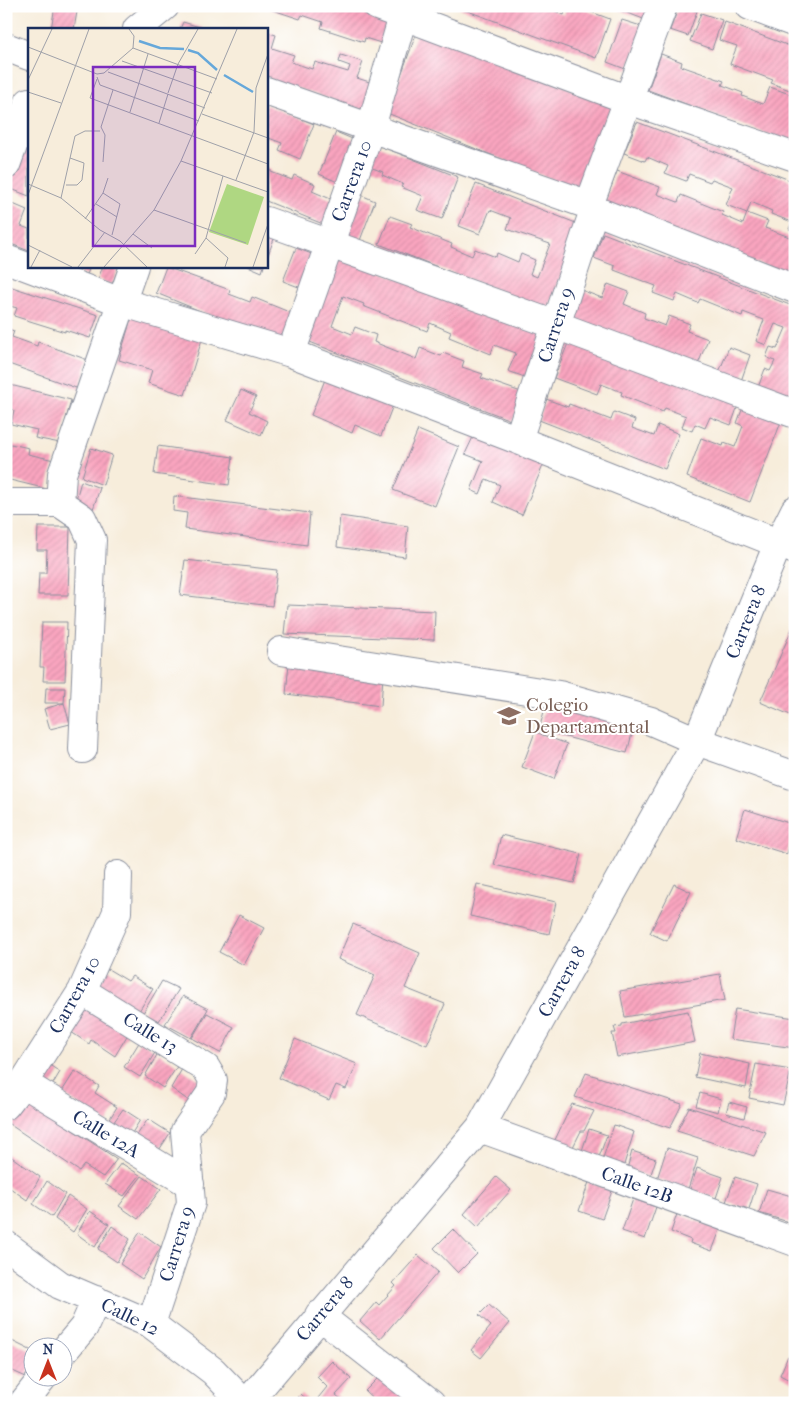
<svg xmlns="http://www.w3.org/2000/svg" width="801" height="1409" viewBox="0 0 801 1409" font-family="'IM FELL French Canon',serif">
<defs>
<pattern id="building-hatch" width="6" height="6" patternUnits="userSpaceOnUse" patternTransform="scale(1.25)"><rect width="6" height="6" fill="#faa5bf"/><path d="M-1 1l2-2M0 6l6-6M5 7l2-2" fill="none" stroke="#d68ea7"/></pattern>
</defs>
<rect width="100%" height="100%" fill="#fff"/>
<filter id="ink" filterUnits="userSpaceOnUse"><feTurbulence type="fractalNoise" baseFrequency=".02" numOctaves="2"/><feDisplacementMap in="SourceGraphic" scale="10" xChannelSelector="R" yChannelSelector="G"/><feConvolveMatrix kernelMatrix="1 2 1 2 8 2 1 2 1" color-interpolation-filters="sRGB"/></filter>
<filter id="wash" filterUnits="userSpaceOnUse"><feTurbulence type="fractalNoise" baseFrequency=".0096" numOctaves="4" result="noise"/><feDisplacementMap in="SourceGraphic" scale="20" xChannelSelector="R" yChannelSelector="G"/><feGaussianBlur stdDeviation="1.12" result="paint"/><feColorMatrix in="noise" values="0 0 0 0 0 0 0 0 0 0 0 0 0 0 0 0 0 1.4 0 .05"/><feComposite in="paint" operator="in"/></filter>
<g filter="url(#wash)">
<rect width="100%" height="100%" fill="#f7eddb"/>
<g id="blocks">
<path fill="url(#building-hatch)" d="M55,6H78L74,29H51Z
M261,6H352L396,20L387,45L365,38L364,42L321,28L323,22L302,15L300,19Z
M454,6H555L553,10L564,15L567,6H575L610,19L596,58Z
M609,6H651L646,20Z
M679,6L697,11L688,36L670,30Z
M701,13L722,20L712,49L690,41Z
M622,20L644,27L628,70L607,62Z
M183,22L203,28V29H180Z
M725,22L795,48V92L771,83L773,80L730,64L737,46L719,40Z
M418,29L619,108L586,193L387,113Z
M266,32L276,35L272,48L294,55L291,62L312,69L315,62L348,72L350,66L339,62L341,55L363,62L357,78L379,85L369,112L266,78Z
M661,54L682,62L681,66L724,81L722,85L743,93L742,96L763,104L770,87L795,96V144L648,90Z
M266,105L314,124L300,159L279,150L282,143L266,137Z
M637,122L795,182V231L789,229L792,222L771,214L772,211L751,202L747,213L726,205L733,187L712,179L710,182L689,174L686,181L665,173L668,166L647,157L645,161L624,153Z
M336,132L357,141L340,183L319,174Z
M370,142L458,177L442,219L417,210L423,196L401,187L403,184L382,175L383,172L362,164Z
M17,147L29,151V196L6,187V176Z
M266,168L271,170V172L292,180L294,175L315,184L312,191L333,200L323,224L266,201Z
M617,171L660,187L657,194L678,202L681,195L723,212L722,215L743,224L747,213L768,221L765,228L795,239V277L604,206Z
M476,184L581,225L548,310L379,244L390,216L412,224L410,227L452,244L451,247L472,256L475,249L496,257L497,253L518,262L521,254L535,260L530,274L537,277L550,244L507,229L511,218L490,210L480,234L459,226Z
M354,192L375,201L359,243L337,234Z
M6,201L27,210L21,226L29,229V251L6,242Z
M603,233L795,307V398L792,404L757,390L765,369L770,371L775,361L766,357L770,347L777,349L786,328L775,324L766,345L756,341L764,320L743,312L742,316L700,299L698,303L677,294L674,301L653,293L656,286L614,270L615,266L594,258Z
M266,236L274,239L266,260Z
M296,248L317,256L304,289L283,281Z
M335,254L546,336L530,379L508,371L516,353L494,345L491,354L449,337L451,332L430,323L427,331L363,306L364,304L343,296L332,326L352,334L355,327L376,335L374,342L416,359L420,348L441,356L443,353L464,361L462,367L483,374L481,378L524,393L513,421L302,339Z
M66,266H90L87,275Z
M103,266H119L112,285L98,279Z
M248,266H264L262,272Z
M166,267L230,290L229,294L250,302L252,297L294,314L282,344L156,293Z
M608,284L629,292L624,304L645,313L644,318L665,326L669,316L690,324L687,331L708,339L697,367L570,318L581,290L602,298Z
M6,285L98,315L90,338L65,330V332L14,316L17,308L6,305Z
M132,315L203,336L185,395L148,383L152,370L119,360Z
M6,328L14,331L12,337L37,346L38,342L88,360L79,389L6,363Z
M571,336L740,400L731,425L710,417L705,428L695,424L692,431L682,427L686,416L665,408L663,412L621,395L622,392L601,384L597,394L554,378Z
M729,347L750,355L740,384L718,375Z
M328,372L395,400L381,436L355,425L352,433L311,415Z
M6,384L71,400L60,443L35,438L37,430L11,424L14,410L6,408Z
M241,390L256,397L249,412L267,421L261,435L227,420Z
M546,399L568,407L569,404L611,420L614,412L635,420L632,428L654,436L658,425L679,434L665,469L539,420Z
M745,402L783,417L750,502L687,477L701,438L723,446L724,443L735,447L743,426L737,423Z
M418,430L459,447L435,506L393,490Z
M475,433L545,461L522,515L493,502L500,485L486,479L480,494L471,490L483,461L465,454Z
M6,443L29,448L28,454L54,460L47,489L6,479Z
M158,446L233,457L229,485L154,474Z
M91,448L112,455L103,485L82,477Z
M81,481L100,488L93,509L75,503Z
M174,496L310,513L307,545L185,529L187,513L173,511Z
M340,516L408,526L405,557L337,547Z
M38,527H70L68,595H38L39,573H46L47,550H37Z
M185,560L277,570L272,606L180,595Z
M287,605L435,611L434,640L284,634Z
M42,622H67L65,681H43L44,667H40Z
M795,622V717L760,702Z
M289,663L383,675L381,706L286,694Z
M46,688H65L64,703L70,724L50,729L44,709L64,703H45Z
M546,704L634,726L627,753L539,730Z
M535,732L567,744L554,779L522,767Z
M745,809L795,825L787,854L736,838Z
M501,835L581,854L574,883L494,865Z
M477,884L556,902L549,934L470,916Z
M674,884L691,892L667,941L650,933Z
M239,915L264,928L244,965L219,952Z
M353,924L420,953L405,988L445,1004L427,1045L357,1015L375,975L338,959Z
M108,969L128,981L132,976L153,989L139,1011L96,989Z
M720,974L725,1000L625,1017L620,991Z
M162,981L179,989L159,1021L143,1013Z
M183,996L208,1009L191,1038L165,1024Z
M81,1002L128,1034L115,1056L91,1040L89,1044L65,1028Z
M735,1009L795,1018V1048L730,1039Z
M688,1011L695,1042L617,1057L612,1033H616L614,1027L622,1026V1024Z
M207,1013L234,1027L220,1053L192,1038Z
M295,1039L357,1064L346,1089L336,1085L329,1100L279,1078Z
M140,1041L156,1051L140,1077L124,1067Z
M158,1053L178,1065L163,1088L145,1076Z
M700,1053L750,1064L746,1088L695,1077Z
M45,1062L60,1072L51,1087L35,1076Z
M756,1064L791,1070L783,1105L749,1098Z
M182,1069L201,1081L189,1101L171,1088Z
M75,1071L99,1086L95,1093L117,1107L107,1123L61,1093Z
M586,1073L682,1104L670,1128L575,1097Z
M700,1093L721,1099L718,1112L696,1106Z
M19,1095L117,1159L103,1177L84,1165L79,1171L6,1122V1112Z
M729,1102L747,1107L744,1118L726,1113Z
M572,1104L594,1111L584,1131H581L573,1147L554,1142Z
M689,1107L766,1132L754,1156L677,1131Z
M123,1109L140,1120L129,1138L111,1126Z
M148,1119L170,1133L156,1155L133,1141Z
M614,1125L634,1132L623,1168L602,1161Z
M589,1129L607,1135L598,1160L581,1154Z
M667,1148L698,1158L688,1189L657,1179Z
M632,1151L656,1159L650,1177L627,1169Z
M6,1153L40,1177L27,1200L6,1185Z
M121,1163L140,1175L124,1196L105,1184Z
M697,1168L723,1177L716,1198L690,1190Z
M142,1176L161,1189L138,1219L119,1206Z
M496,1177L511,1190L478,1227L464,1214Z
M735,1177L757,1184L749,1209L726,1202Z
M47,1181L65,1194L52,1217L33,1204Z
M589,1182L612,1191L602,1219L579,1211Z
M767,1189L795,1197V1224L759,1213Z
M68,1196L87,1209L73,1232L55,1219Z
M633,1199L656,1207L645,1239L622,1231Z
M90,1211L109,1224L95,1247L77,1234Z
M677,1214L720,1230L712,1251L690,1243L691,1240L671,1232Z
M112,1226L130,1239L117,1262L98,1249Z
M453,1229L477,1254L458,1273L434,1248Z
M140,1232L161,1247L142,1279L120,1264Z
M418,1255L438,1272L380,1339L360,1321L376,1302L379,1305L396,1286L393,1283Z
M489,1305L510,1323L481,1358L471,1350L491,1326L479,1315Z
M6,1338L32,1351V1364L26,1377L6,1368Z
M788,1356L795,1360V1383L780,1375Z
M332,1361L351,1379L336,1395L342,1400L339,1403H314L327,1387L317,1377Z
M381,1375L411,1403H378L365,1391Z
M6,1387L14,1393L6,1402Z
M301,1394L311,1403H293Z"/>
</g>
</g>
<g filter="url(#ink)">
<use href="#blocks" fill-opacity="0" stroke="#898e9c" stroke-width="1"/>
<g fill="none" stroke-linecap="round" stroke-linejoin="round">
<defs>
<path id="minor" d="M377,6L629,100L795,157
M750,6L795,23
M137,29L165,6
M6,47L29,56
M266,91L589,205L594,210L795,289
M6,165L29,102
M589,205L663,6
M266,221L556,325L795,414
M6,259L121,302L291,353L518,440L795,550
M291,353L371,127L406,6
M518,440L594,210
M6,503H60
M281,651L559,695L651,721L697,741L795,776
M83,749L92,540L82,518L60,503L62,474L134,266
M82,991L206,1068L213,1080L211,1093L185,1131L191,1203L151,1324
M23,1083L190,1184
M6,1105L23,1083L82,991L117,912L118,875
M480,1128L795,1242
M6,1245L60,1285L151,1324L213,1371L244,1403
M319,1315L431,1403
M62,1353L84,1327L96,1300
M23,1403L44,1376
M247,1403L480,1128L697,741L778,544L795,510"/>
</defs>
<use href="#minor" stroke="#898e9c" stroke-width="30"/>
<use href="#minor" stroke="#fff" stroke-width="28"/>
</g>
</g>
<defs>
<symbol id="school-bare" viewBox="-9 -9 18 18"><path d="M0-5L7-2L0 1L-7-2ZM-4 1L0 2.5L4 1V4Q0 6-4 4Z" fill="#8d6e63" stroke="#fff" stroke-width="2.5" paint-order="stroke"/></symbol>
</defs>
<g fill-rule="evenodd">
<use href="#school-bare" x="493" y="700" width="32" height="32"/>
</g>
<g text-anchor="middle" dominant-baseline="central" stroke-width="4" stroke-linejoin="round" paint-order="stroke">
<g font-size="19" fill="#1b2f5e" stroke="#fff">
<text transform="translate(352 181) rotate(-70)">Carrera 10</text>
<text transform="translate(556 325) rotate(-72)">Carrera 9</text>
<text transform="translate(746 622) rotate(-68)">Carrera 8</text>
<text transform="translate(562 982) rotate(-61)">Carrera 8</text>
<text transform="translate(75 995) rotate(-61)">Carrera 10</text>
<text transform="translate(150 1033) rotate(32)">Calle 13</text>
<text transform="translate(106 1134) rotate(31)">Calle 12A</text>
<text transform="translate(637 1185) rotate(20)">Calle 12B</text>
<text transform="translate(177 1244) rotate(-73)">Carrera 9</text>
<text transform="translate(325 1309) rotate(-50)">Carrera 8</text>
<text transform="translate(130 1317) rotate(26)">Calle 12</text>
</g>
<g font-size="19" fill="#785e54" stroke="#fff" text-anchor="start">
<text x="526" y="705">Colegio<tspan x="526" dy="22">Departamental</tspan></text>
</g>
</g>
<g transform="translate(28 28)">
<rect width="240" height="240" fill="#f7eddb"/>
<path d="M199,156L236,169L220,217L181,204Z" fill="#afd782"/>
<path fill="none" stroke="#66a8da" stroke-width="2.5" d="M111,13L132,20L156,21M160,22L170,25L189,42M196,47L225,64"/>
<path fill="none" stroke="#9fa1a9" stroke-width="1" d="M0,19L69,46L76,45L105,20L106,8L101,1M105,20L189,51M94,33L184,65M80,44L177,80M69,49L72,57L171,93M69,51L62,70L240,136M0,52L24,1M0,64L33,75M140,65L150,36L170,1M102,84L120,26M174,86L240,110M131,95L140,66M153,133L240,164M75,134L77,107L73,99L85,62M208,152L226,104L228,60L240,26M0,156L33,170L72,202L92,213L119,239M38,157H49L54,152L56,135L42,130M75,165L92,176L84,207M0,167L61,1M33,170L47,108L57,103H72M68,176L89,189M126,182L218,215M57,191L75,165L80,150M105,206L124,220M178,210L200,230L197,239M0,217L44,239M167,226L178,210L195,148M3,239L12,222M50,239L77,204M76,239L126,182L153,133L209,1M225,239L240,196"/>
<path fill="#7b2cbf" fill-opacity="0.15" stroke="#7b2cbf" stroke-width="2.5" d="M65,39H167V218H65Z"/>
<rect width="240" height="240" fill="none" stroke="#1b2f5e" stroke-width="2.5"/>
</g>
<rect width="801" height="1409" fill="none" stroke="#fff" stroke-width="25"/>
<g transform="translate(48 1362)"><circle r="24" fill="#ffffff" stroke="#a4acbf"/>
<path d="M0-4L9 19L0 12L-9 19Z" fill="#c8321e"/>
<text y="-8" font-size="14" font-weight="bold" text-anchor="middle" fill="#1b2f5e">N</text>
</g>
</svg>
